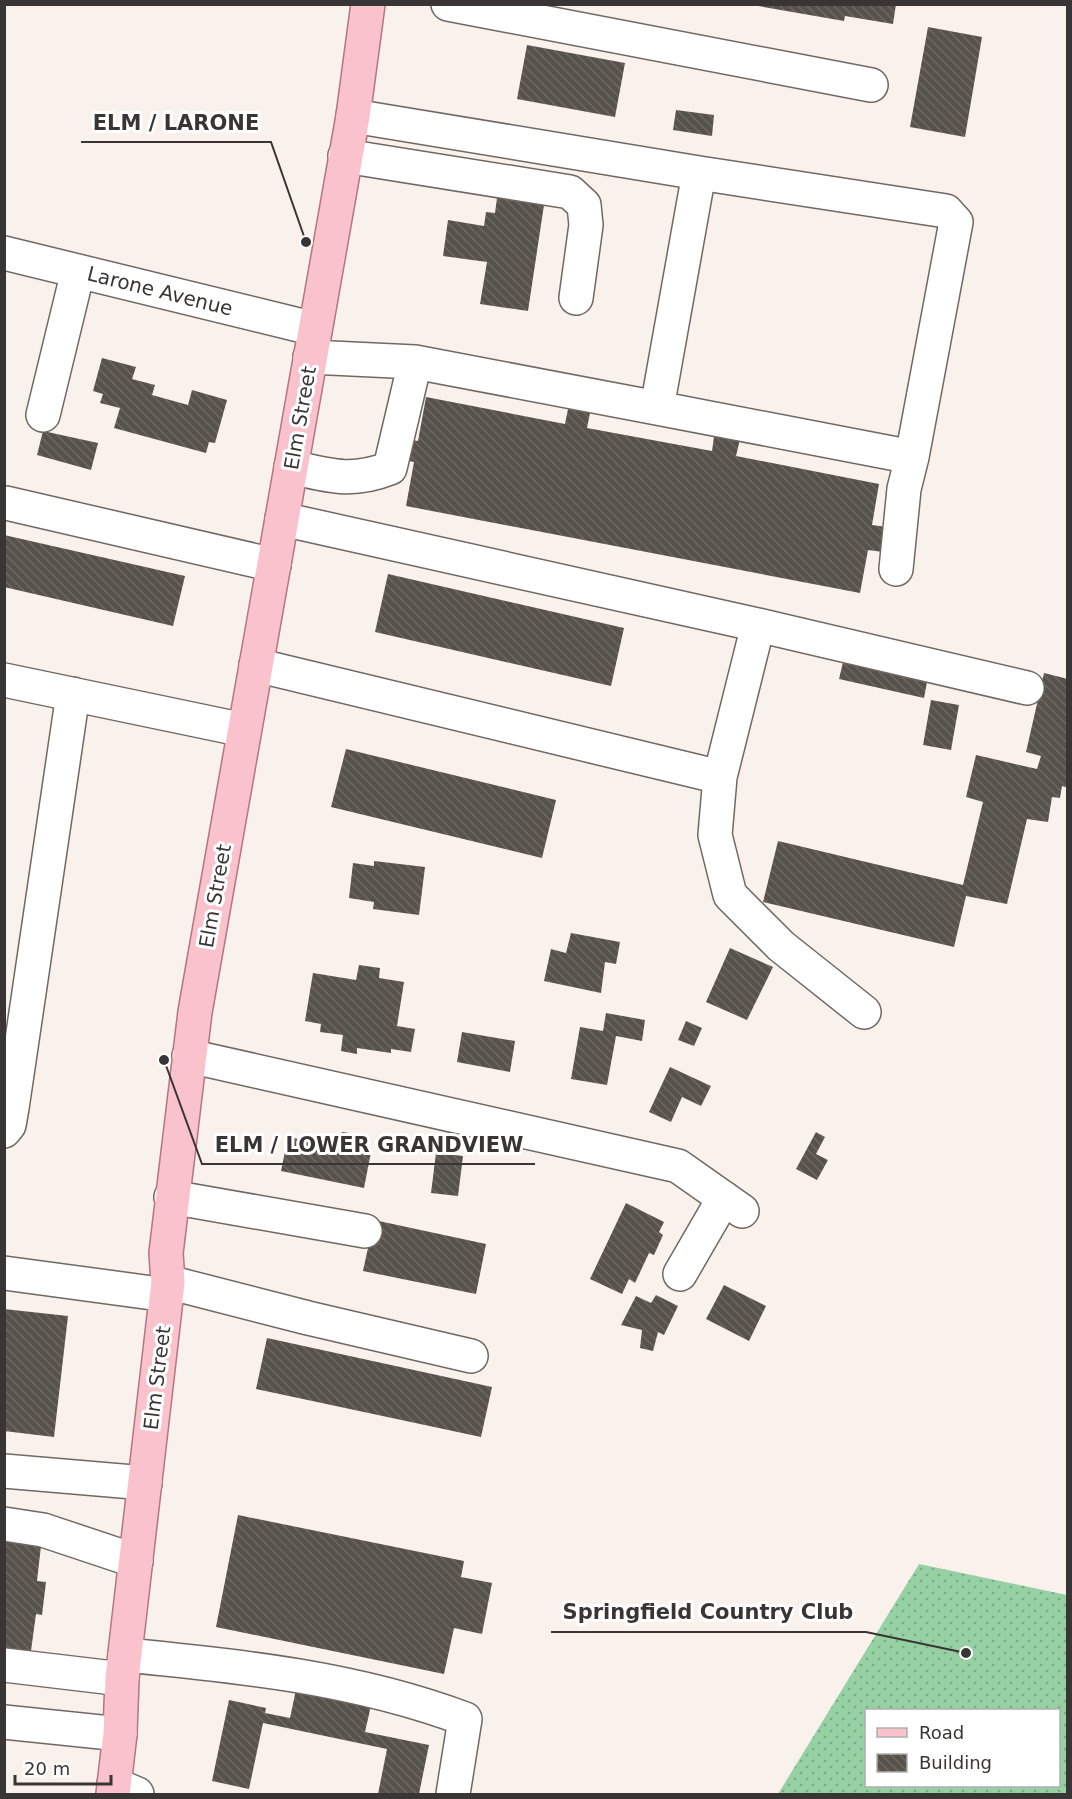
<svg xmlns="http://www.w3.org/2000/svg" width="1072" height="1799" viewBox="0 0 1072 1799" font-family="'DejaVu Sans',sans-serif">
<defs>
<pattern id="grass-dots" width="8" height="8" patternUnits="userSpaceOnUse" patternTransform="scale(1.5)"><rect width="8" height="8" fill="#95d1a3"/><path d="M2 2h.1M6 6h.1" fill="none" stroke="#7baa86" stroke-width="1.8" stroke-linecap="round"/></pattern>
<pattern id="building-back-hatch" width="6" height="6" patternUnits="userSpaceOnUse" patternTransform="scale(1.5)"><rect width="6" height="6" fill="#58524d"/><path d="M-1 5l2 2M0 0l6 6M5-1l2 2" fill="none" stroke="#6d6864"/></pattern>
</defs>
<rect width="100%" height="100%" fill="#f9f1ec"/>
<path fill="url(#grass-dots)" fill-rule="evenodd" d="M919,1564L1067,1595V1794H778ZM866,1710H1058V1786H866Z"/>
<path fill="url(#building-back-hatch)" d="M747,4H896L893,24L845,16L844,21Z
M928,27L982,37L965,137L910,127Z
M527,45L625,63L615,117L517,99Z
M676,110L714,115L712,136L673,130Z
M497,198L544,205L528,311L480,304L487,262L443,256L448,220L484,226L486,212L495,213Z
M102,358L136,367L132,379L155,385L152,395L188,405L192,390L227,400L215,443L209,442L206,453L114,428L120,408L100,403L103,394L93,391Z
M426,397L565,424L568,409L590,413L587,428L712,451L715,430L741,435L736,456L879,484L872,525L887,527L883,552L868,550L860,593L406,506L414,462L398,459L402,438L418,441Z
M43,431L98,443L91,470L37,455Z
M4,535L185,576L173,626L4,587Z
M388,574L624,628L611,686L375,632Z
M844,658L928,677L924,698L839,679Z
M1044,673L1068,679V788L1062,786L1060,798L1052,797L1048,822L1027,819L1007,904L966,896L954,947L763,902L778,841L963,885L983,802L966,797L976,755L1037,769L1041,756L1026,752Z
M931,700L959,705L951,750L923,745Z
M346,749L556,800L542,858L331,807Z
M374,861L425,867L419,915L373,909L374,902L349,898L353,863L374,866Z
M571,933L620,942L616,964L605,962L601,993L544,981L551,949L566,953Z
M730,948L773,967L747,1020L706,1002Z
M359,965L380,968L379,978L404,982L397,1026L415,1029L411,1052L391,1049V1053L357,1048V1054L341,1051L343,1035L320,1032L321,1024L305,1021L313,973L356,980Z
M606,1013L645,1020L642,1041L616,1036L607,1085L571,1079L580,1027L603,1031Z
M686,1021L702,1028L694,1046L678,1040Z
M462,1032L515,1041L510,1072L457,1062Z
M670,1067L711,1086L701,1106L682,1097L671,1122L649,1112Z
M342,1132L349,1133L348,1140L367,1144L366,1151L371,1152L364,1188L281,1171L288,1137L314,1142L315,1136L340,1141Z
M816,1132L825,1137L816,1154L828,1160L817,1180L796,1169Z
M436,1153L463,1156L458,1196L431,1193Z
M626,1203L664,1222L659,1232L663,1235L654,1255L649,1253L635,1283L629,1279L622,1294L590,1279Z
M374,1220L486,1244L476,1294L363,1271Z
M724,1285L766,1306L749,1341L706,1319Z
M656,1295L678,1306L664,1335L658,1332L653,1351L640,1348L642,1330L621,1325L636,1296L651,1303Z
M4,1309L68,1316L54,1437L4,1431Z
M267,1338L492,1387L481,1437L256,1389Z
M238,1515L464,1561L461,1577L492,1583L482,1634L454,1628L444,1674L216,1627Z
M4,1532L42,1537L37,1581L46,1582L42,1615L36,1614L30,1658L4,1655Z
M297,1685L372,1701L365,1732L429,1745L419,1794H378L387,1749L263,1723L249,1789L212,1781L229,1700L266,1708L265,1713L290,1718Z"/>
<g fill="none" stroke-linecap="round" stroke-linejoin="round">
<defs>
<path id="minor" d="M448,4L871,85
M345,156L570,192L584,205L586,225L576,298
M699,173L946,211L956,222L912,457
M4,253L315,329
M310,357L415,362L657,408L699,173L353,116
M657,408L912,457L904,489L896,569
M43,415L78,271
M291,467C330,476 352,483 390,468L415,362
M6,503L274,565
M758,625L1027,688
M256,665L720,777L758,625L282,519
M4,680L244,730
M720,777L715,835L730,895L781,946L864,1012
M189,1056L678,1166L742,1211
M4,1131L9,1125L12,1108L73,694
M171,1197L365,1231
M4,1273L167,1295
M680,1274L724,1198
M168,1282L308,1318L471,1356
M4,1471L145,1483
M4,1524L43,1530L136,1561
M125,1655C241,1666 356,1678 465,1719L453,1794
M4,1665L122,1679
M4,1722L120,1734
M114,1784L137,1794"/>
<path id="major" d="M113,1794L120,1734L122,1679L168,1282L166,1253L195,1012L353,116L368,4"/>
</defs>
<use href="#minor" stroke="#6f6864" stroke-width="36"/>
<use href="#major" stroke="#b37682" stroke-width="36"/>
<use href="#minor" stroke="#fff" stroke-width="33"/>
<use href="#major" stroke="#f9c2cd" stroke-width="33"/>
</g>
<g text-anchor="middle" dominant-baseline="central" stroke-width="6" stroke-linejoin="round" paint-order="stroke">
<g font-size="20" fill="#383534" stroke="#fff">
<text transform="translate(160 291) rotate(14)">Larone Avenue</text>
<text transform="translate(300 418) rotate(-80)">Elm Street</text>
<text transform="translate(215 896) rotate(-80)">Elm Street</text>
<text transform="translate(157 1378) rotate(-83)">Elm Street</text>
</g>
</g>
<path fill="none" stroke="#383534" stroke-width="2" d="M306 242L271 142H81M164 1060L202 1164H535M966 1653L866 1632H551"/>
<g fill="#383534" stroke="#fff" stroke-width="2">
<circle cx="306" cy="242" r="6"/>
<circle cx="164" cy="1060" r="6"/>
<circle cx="966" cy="1653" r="6"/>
</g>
<g font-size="21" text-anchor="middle" font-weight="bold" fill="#383534" stroke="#fff" stroke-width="6" stroke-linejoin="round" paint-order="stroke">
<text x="176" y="130">ELM / LARONE</text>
<text x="369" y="1152">ELM / LOWER GRANDVIEW</text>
<text x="708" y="1619">Springfield Country Club</text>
</g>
<rect width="1072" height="1799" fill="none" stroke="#383534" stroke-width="12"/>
<rect x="865" y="1709" width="195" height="78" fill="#ffffff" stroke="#afaeae" stroke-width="1.5"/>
<rect x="877" y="1728" width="30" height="9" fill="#f9c2cd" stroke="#afaeae" stroke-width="1.5"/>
<text x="919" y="1739" font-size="18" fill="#383534">Road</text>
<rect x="877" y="1754" width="30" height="18" fill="url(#building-back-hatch)" stroke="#afaeae" stroke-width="1.5"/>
<text x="919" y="1769" font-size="18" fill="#383534">Building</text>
<path d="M15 1775v9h96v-9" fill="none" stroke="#383534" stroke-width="3"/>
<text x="24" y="1775" font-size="18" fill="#383534" stroke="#ffffff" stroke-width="4.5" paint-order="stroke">20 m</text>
</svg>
